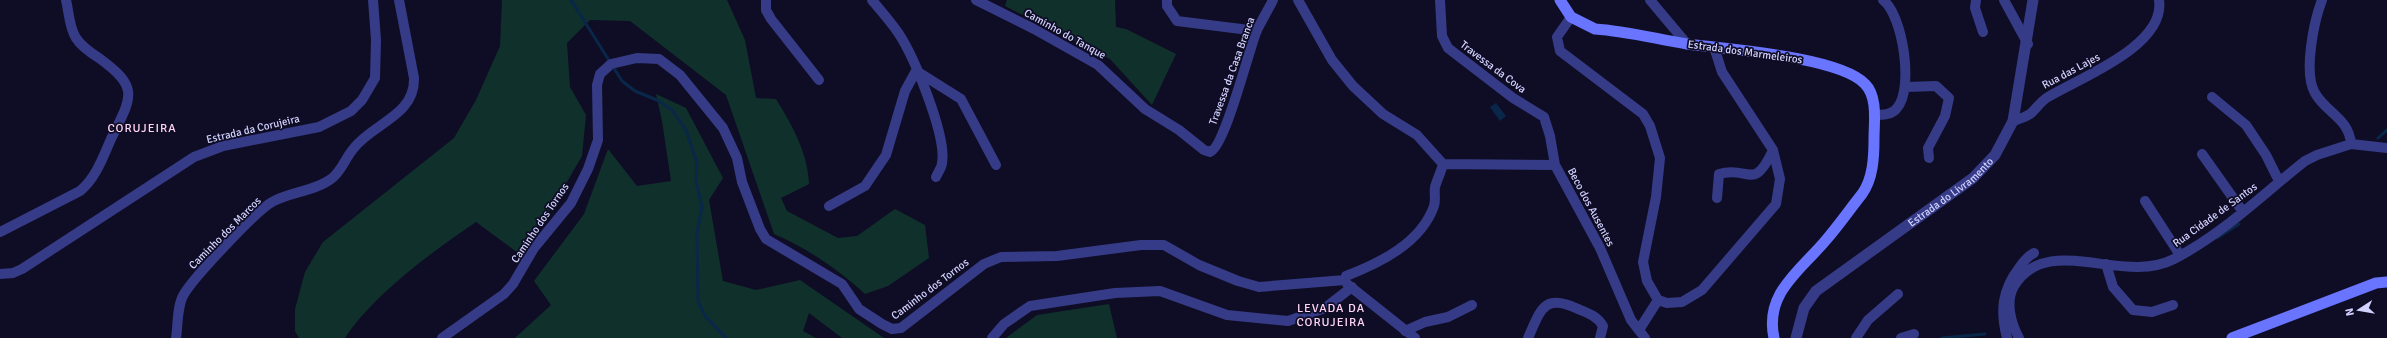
<svg xmlns="http://www.w3.org/2000/svg" width="2387" height="338" viewBox="0 0 2387 338" font-family="Signika,sans-serif">
<rect width="100%" height="100%" fill="#0f0d25"/>
<path fill="#10302b" d="M502,0H727L745,40L756,98L776,99C792,125 808,153 809,184L781,198L787,211L838,238L857,236L895,209L925,225L929,258L888,286L865,294C839,270 807,248 774,234L726,95L630,21L590,20L567,43L570,87L586,115L582,156L553,206L518,253L476,222C433,251 373,295 345,338H299L295,331V309L305,272L323,242L454,138L476,100L500,46Z
M1007,0H1115L1116,27L1126,29L1176,54L1152,105L1110,59L1005,6Z
M656,94L686,108L723,178L709,200L723,281L756,290L800,280L884,338H842L809,313L803,331L816,338H515L551,305L534,281L584,214L608,149L637,186L671,181L662,121Z
M1109,304L1117,338H1006L1037,315Z"/>
<path fill="#092749" d="M1496,103L1506,116L1500,121L1490,107Z"/>
<g fill="none" stroke-linecap="round" stroke-linejoin="round">
<path stroke="#092749" stroke-width="3" d="M571,0L622,81L635,91L657,100L672,110L686,130L697,163L696,182L702,206L697,233L698,301L705,316L726,338
M2378,138L2387,130
M2217,238L2239,224
M1942,338L1985,334"/>
<path stroke="#363b87" stroke-width="10" d="M766,0V10L771,19L819,80
M872,0C881,11 891,22 899,34C914,57 947,136 942,163C942,167 938,172 936,177
M976,0L1034,29L1098,65L1145,109L1179,130L1204,150L1210,152C1225,147 1249,49 1257,30C1262,20 1268,10 1273,0
M1167,0V6L1177,21L1257,31
M1298,0L1332,60L1353,86L1383,114L1417,135L1443,164C1441,172 1437,180 1435,187C1434,193 1436,200 1434,206C1421,243 1380,263 1346,276L1345,280
M1440,0L1442,36L1448,48L1513,98L1544,117L1550,136L1555,165L1600,248L1631,320L1645,338
M1650,0L1687,44
M1976,0L1975,8L1983,32
M2004,0L2028,44
M2322,0C2314,21 2303,73 2315,93C2326,113 2349,118 2351,144
M1571,17L1557,37L1560,51L1643,114L1650,126L1660,158L1656,197L1643,262L1647,281L1658,300
M918,72L961,99L996,165
M1906,87L1936,86L1949,98L1945,116L1928,148L1929,158
M2212,97L2246,125L2266,155L2279,181
M1874,115C1882,115 1892,115 1897,108C1914,89 1903,15 1883,0
M2013,121C2019,119 2026,117 2030,114C2036,109 2041,101 2048,97C2079,78 2166,46 2159,0
M2202,154L2243,212
M1443,164L1555,165
M1717,198L1719,174C1749,165 1753,193 1773,150
M2145,201L2180,255
M829,206L865,186L886,155L905,91L916,71
M0,232L80,191C96,178 103,157 111,139C132,96 140,88 99,58C91,53 81,46 76,38C69,27 69,12 66,0
M2106,264L2113,287L2133,310L2152,312L2173,305
M0,274L13,273L22,269L194,157L223,146L319,127L351,111L362,100L375,78L376,40L373,0
M1347,284L1415,338
M1658,300L1667,303L1682,302L1702,290L1776,204L1780,179L1773,150L1722,72L1714,47
M1639,330L1658,300
M1405,331L1425,322L1448,317L1472,305
M176,338C178,325 177,305 184,294C195,276 255,212 272,202C290,192 315,191 331,179C342,171 345,158 354,148C373,123 415,116 414,78L399,0
M442,338L504,294L513,284L534,248L571,203L588,169L598,140L597,85L600,74L611,64L637,58L659,59L680,75L723,128L737,158L742,182L760,229L766,239L842,284L859,309L882,324L892,329L901,328L984,264L1001,257L1057,256L1141,245H1164L1199,265L1238,281L1259,287L1345,280
M992,338L1004,324L1030,306L1115,293L1160,291L1227,315L1288,321L1325,308L1352,287
M1528,338C1541,309 1544,293 1578,309C1588,313 1597,316 1603,326L1600,338
M1856,338L1868,320L1898,294
M1901,338L1914,334
M2007,338C2000,311 2002,290 2019,268C2023,262 2028,256 2034,253
M2019,338C2011,323 2005,302 2014,286C2048,231 2122,286 2174,259C2223,234 2263,194 2305,161L2317,155L2351,144L2387,148"/>
<path stroke="#363b87" stroke-width="11" id="s1" d="M1796,338L1804,308L1816,291L1973,178L1995,155L2013,121L2033,0"/>
<path stroke="#6974ff" stroke-width="11" d="M1560,0L1571,17L1595,29C1626,31 1656,39 1687,44C1726,49 1840,57 1865,84C1878,97 1874,122 1874,139C1874,157 1873,179 1862,194C1850,209 1839,225 1826,240C1801,270 1764,293 1774,338
M2232,338L2376,283L2387,282"/>
</g>
<g text-anchor="middle" dominant-baseline="central" stroke-width="3.5" stroke-linejoin="round" paint-order="stroke">
<g font-size="11" fill="#d2d2ff" stroke="#0f0d25">
<text transform="translate(1065 34) rotate(29)">Caminho do Tanque</text>
<text transform="translate(1745 52) rotate(8)">Estrada dos Marmeleiros</text>
<text transform="translate(1493 67) rotate(37)">Travessa da Cova</text>
<text transform="translate(1232 71) rotate(-70)">Travessa da Casa Branca</text>
<text transform="translate(2071 71) rotate(-28)">Rua das Lajes</text>
<text transform="translate(253 129) rotate(-13)">Estrada da Corujeira</text>
<text stroke="none"><textPath href="#s1" startOffset="219">Estrada do Livramento</textPath></text>
<text transform="translate(1591 207) rotate(62)">Beco dos Ausentes</text>
<text transform="translate(2215 215) rotate(-36)">Rua Cidade de Santos</text>
<text transform="translate(540 223) rotate(-56)">Caminho dos Tornos</text>
<text transform="translate(225 233) rotate(-45)">Caminho dos Marcos</text>
<text transform="translate(930 289) rotate(-37)">Caminho dos Tornos</text>
</g>
<g font-size="12" letter-spacing="1" fill="#ffd4f4" stroke="#0f0d25">
<text x="142" y="128">CORUJEIRA</text>
<text x="1331" y="308">LEVADA DA<tspan x="1331" dy="14">CORUJEIRA</tspan></text>
</g>
</g>
<g transform="translate(2359 310) rotate(258)" stroke="#0f0d25" stroke-width="3" paint-order="stroke">
<path d="M0-3L7 15L0 10L-7 15Z" fill="#d2d2ff"/>
<text y="-6" font-size="11" font-weight="bold" text-anchor="middle" fill="#d2d2ff">N</text>
</g>
</svg>
